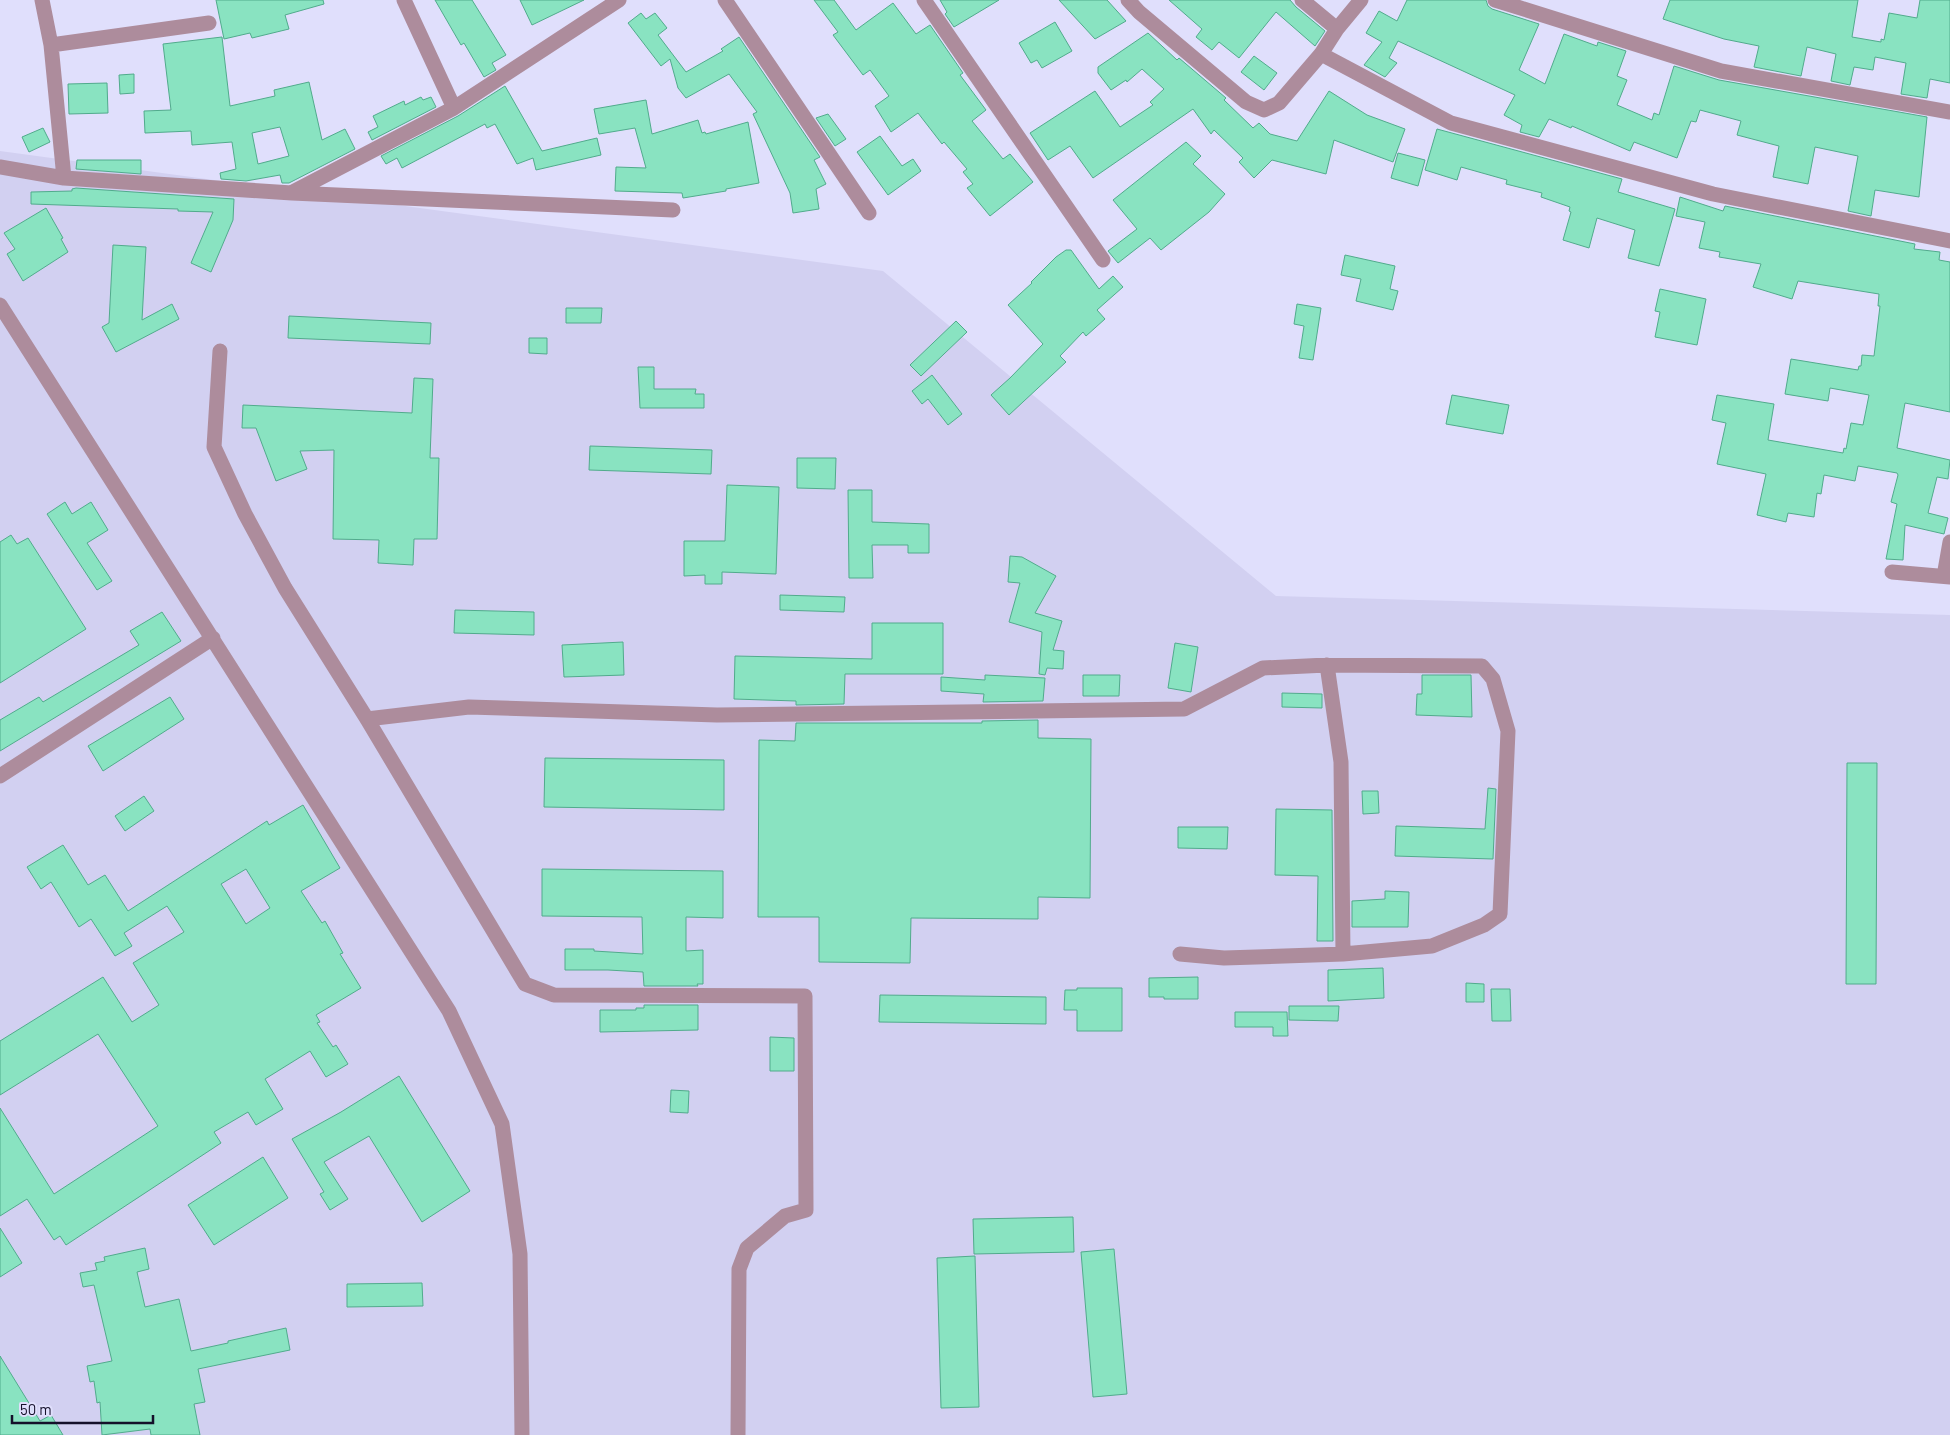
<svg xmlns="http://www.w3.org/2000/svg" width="1950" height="1435" viewBox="0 0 1950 1435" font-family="Barlow,sans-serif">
<rect width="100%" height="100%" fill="#e0dffc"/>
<path fill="#d2d0f1" d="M0,151L883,271L1276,596L1950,615V1435H0Z"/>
<path fill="#89e3c1" stroke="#51ab8c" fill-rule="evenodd" d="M216,0H323L324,4L285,15L289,29L252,38L250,33L224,39Z
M435,0H472L506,55L492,63L496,70L484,77L464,43L461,45Z
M520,0H584L532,25Z
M814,0H834L856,30L893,3L916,34L930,25L963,73L960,75L986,110L972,121L1003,159L1010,154L1033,182L990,216L967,188L973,184L963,172L967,169L944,142L942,144L918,113L891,132L875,106L889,96L870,70L863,75L833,35L838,32Z
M940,0H999L954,27L945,14L947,12Z
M1059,0H1107L1126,21L1095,39Z
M1169,0H1290L1296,7L1325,31L1315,46L1276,12L1239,58L1219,42L1212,50L1196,37L1202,29Z
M1407,0H1486L1488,6L1492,9L1539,24L1519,70L1545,84L1564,34L1597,46L1598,42L1626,51L1617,76L1627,80L1617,105L1652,120L1654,113L1659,115L1674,66L1719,80L1927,117L1919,197L1875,190L1871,216L1848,211L1858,156L1815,147L1808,184L1773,177L1779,146L1737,135L1741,121L1700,110L1696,122L1691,121L1677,158L1634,142L1630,151L1572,126L1571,128L1549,119L1539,137L1520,132L1522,125L1504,115L1515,95L1398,41L1389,58L1397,63L1385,77L1364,65L1382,42L1366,33L1379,11L1397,21Z
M1670,0H1858L1852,37L1881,42V39L1884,40L1889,13L1917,18L1920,0H1950V83L1930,79L1927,98L1901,94L1906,63L1875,57L1873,70L1854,67L1850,85L1831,81L1836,54L1807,47L1801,76L1754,67L1759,46L1724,39L1663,19Z
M641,13L646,19L655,13L667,28L658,35L686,72L723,51L721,49L739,37L820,157L814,160L826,184L816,189L819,209L793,213L790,193L753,114L757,112L729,74L686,98L678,88L670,59L661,66L628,23Z
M1055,22L1072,51L1042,68L1037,60L1031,63L1019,43Z
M1148,33L1177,60L1179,58L1226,98L1224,100L1253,128L1259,123L1270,134L1297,141L1329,91L1367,115L1405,129L1393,162L1334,140L1326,174L1272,160L1254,178L1239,162L1243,158L1214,130L1211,134L1193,109L1093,178L1070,146L1048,160L1030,133L1095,91L1120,127L1153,105L1150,102L1164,89L1142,69L1127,82L1126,80L1111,90L1098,73V67Z
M222,37L230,106L275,96L274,90L309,82L322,140L345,129L355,149L289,183H282L280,175L246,181L221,179L220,173L236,169L232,142L192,145L191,131L145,133L144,111L171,110L163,44ZM280,127L289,156L258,164L252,133Z
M1254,56L1277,73L1264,90L1241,72Z
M134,74V93L120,94L119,75Z
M107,83L108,113L69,114L68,84Z
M505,86L542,151L597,138L601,155L536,170L533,158L517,164L495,124L487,128L485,124L402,168L397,158L386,164L381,156L458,116Z
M421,97L423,100L431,97L436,107L372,140L368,132L378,127L373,116L404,101L405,105Z
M646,100L652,134L698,120L702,133L705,132L706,134L748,122L759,183L726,189V191L683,198L682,193L615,191L616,167L646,168L635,128L599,134L594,109Z
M828,114L846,139L835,146L816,118Z
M43,128L50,142L29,152L22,137Z
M1437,129L1622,179L1618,192L1675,209L1659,266L1628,258L1635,230L1597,218L1589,248L1563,240L1571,212L1569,211L1570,207L1541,197L1542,193L1506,184L1507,180L1461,167L1457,180L1425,170Z
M880,136L902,166L913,159L921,171L888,195L857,152Z
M1186,142L1201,156L1193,164L1225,194L1209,212L1161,250L1150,238L1118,263L1108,251L1137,229L1113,200Z
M1398,153L1425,160L1418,186L1391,178Z
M77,160H141V174L76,169Z
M76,188L234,199L233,220L211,272L191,263L213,212L178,211V209L31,204V192L72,191V189Z
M1680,197L1723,211L1725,206L1915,244L1914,249L1940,252L1939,260L1950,262V412L1905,403L1897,448L1950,460L1948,479L1937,477L1928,513L1948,518L1944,534L1905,525L1903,560L1886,559L1897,504L1891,502L1898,475L1897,473L1858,466L1855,481L1824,475L1821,494L1817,493L1814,517L1788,513L1786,522L1757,515L1766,474L1717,464L1726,423L1712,420L1717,395L1774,404L1768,440L1843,453L1844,448L1846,449L1851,423L1863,425L1869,395L1830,388L1828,401L1785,394L1791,359L1858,370L1859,366H1861L1862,355L1874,356L1880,306H1878L1879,294L1798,281L1792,299L1753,287L1761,264L1719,257L1720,252L1699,248L1705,222L1676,216Z
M46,208L63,238L61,239L68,252L23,281L7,254L15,249L4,233Z
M113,245L146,247L142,320L172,304L179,319L116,352L102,327L109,323Z
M1066,250H1071L1099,289L1113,276L1123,287L1097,310L1105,319L1086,336L1083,332L1060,356L1066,362L1009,415L991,395L1010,378L1043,344L1008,305L1032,283L1031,282L1056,257Z
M1345,255L1395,266L1390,289L1398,291L1393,310L1356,301L1361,279L1341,275Z
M1660,289L1706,299L1697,345L1655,337L1660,312L1655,311Z
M1297,304L1321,308L1313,360L1299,358L1304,326L1294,324Z
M566,308H602L601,323H566Z
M289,316L431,323L430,344L288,338Z
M956,321L967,332L921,376L910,365Z
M529,338H547V354L529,353Z
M638,367H654V389H696L695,394H704V408H640Z
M932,375L962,414L948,425L928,399L922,404L912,391Z
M414,378L433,379L430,458H439L437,539H414L413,565L378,563L379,540L333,539L334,450L300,451L307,469L276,481L256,428H242L243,405L412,413Z
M1452,395L1509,405L1503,434L1446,424Z
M590,446L712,450L711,474L589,470Z
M797,458H836L835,489L797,488Z
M727,485L779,487L776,574L722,572V584H705V575L684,576V541H725Z
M848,490H872V522L929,524V553H908V545H872L873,578H849Z
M65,502L72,514L91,502L108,530L87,543L112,581L97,590L47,514Z
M11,535L17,544L28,538L86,629L0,683V542Z
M1010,556L1022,557L1056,576L1035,613L1062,621L1053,650L1064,651L1063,669L1047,668L1045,675L1039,674L1042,632L1009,622L1020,583L1008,582Z
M780,595L845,597L844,612L780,610Z
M455,610L534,612V635L454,633Z
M162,612L181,641L0,751V720L39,697L43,702L139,645L130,631Z
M872,623H943V674H845L844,704L796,705V701L734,699L735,656L872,659Z
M623,642L624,675L564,677L562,645Z
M1175,643L1198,647L1191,692L1168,688Z
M985,675L1045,678L1043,701L983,702L984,694L941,691V677L985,680Z
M1083,675H1120L1119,696H1083Z
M1422,675H1471L1472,717L1416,715L1417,694H1422Z
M1282,693L1322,694V708L1282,707Z
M170,697L184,719L103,771L88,746Z
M1038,720V738L1091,739L1090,898L1038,897V919L911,918L910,963L819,962V917H758L759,740L795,741L796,723H982V721Z
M545,758L724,760V810L544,807Z
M1847,763H1877L1876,984H1846Z
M1488,788L1496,789L1493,859L1395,856L1396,826L1485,829Z
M1362,791H1378L1379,813L1363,814Z
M144,796L154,811L125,831L115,816Z
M303,805L340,868L301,891L322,923L325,921L343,953L340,954L361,988L316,1015L320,1022L317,1023L333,1047L336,1045L348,1064L326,1077L310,1051L265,1079L283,1109L256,1125L248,1112L214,1132L221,1143L66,1245L60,1236L54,1240L27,1199L0,1216V1108L54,1194L158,1126L98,1034L0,1095V1041L103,977L132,1022L159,1005L133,963L184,932L167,906L124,933L132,946L115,956L91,919L79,927L51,882L41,889L27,867L63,845L88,885L105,875L128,911L267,821L269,825ZM246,869L270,908L246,924L221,884Z
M1276,809L1332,810L1333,941H1317L1318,876L1275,875Z
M1178,827H1228L1227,849L1178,848Z
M542,869L723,871V918L686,917V951L703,950V984H697L698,986H644L643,972L608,970H565V949H594V951L643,954L642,917L542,916Z
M1385,891L1409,892L1408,927H1352V901L1385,899Z
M1383,968L1384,998L1328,1001V970Z
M1198,977V999H1164V997H1149V978Z
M1466,983L1484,984V1002H1466Z
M1077,988H1122V1031H1077V1010H1064L1065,990H1077Z
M1491,989H1510L1511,1021H1492Z
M880,995L1046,997V1024L879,1022Z
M644,1005H698V1030L600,1032V1010H636V1008H644Z
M1289,1006H1339L1338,1021L1289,1020Z
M1235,1012H1287L1288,1036H1273V1027H1235Z
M770,1037L794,1038V1071H770Z
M399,1076L470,1191L422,1222L369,1136L324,1162L348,1199L330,1210L320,1194L324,1192L292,1139L341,1112Z
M671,1090L689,1091L688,1113L670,1112Z
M263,1157L288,1198L214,1245L188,1205Z
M1073,1217L1074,1252L974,1254L973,1219Z
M0,1228L22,1263L0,1277Z
M145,1248L149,1269L137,1272L145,1307L179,1299L191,1351L228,1343V1341L286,1328L290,1350L198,1369L205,1402L194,1404L200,1435H151L150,1429L102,1435L100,1402L97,1403L94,1381L90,1382L87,1366L112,1361L94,1285L83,1287L80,1273L97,1270L95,1263L105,1261L104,1257Z
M1114,1249L1127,1394L1093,1397L1081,1252Z
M975,1256L979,1407L941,1408L937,1258Z
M422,1283L423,1306L347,1307V1284Z
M0,1356L40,1421L51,1415L63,1435H0Z"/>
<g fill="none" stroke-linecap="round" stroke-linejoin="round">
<path stroke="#ad8c9c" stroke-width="15" d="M42,0L51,45L64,178
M404,0L454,108
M725,0L869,213
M924,0L1103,260
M1128,0L1139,12L1246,102L1264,110L1279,103L1321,54L1337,29L1361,0
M1302,0L1337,29
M1495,0L1721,71L1950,112
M51,45L209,23
M1321,54L1451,123L1713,194L1950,241
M0,167L64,178L292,193L673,210
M293,192L454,108L619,0
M0,305L449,1011L502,1124L520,1254L522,1435
M220,351L214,447L245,514L285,588L367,719L525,984L554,995L805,996L806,1210L785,1216L747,1248L739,1269L738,1435
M1892,572L1950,577
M1944,576L1950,542
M1327,665L1341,762L1343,954
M367,719L469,707L717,715L1184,709L1263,668L1327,665L1482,666L1493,679L1508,731L1500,914L1484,925L1432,946L1343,954L1224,958L1180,954
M0,776L213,638"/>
</g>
<path d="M12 1415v8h141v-8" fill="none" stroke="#14102a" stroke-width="2.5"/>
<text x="20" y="1415" font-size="15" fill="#14102a" stroke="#e0dffc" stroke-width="4" paint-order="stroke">50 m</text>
</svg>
